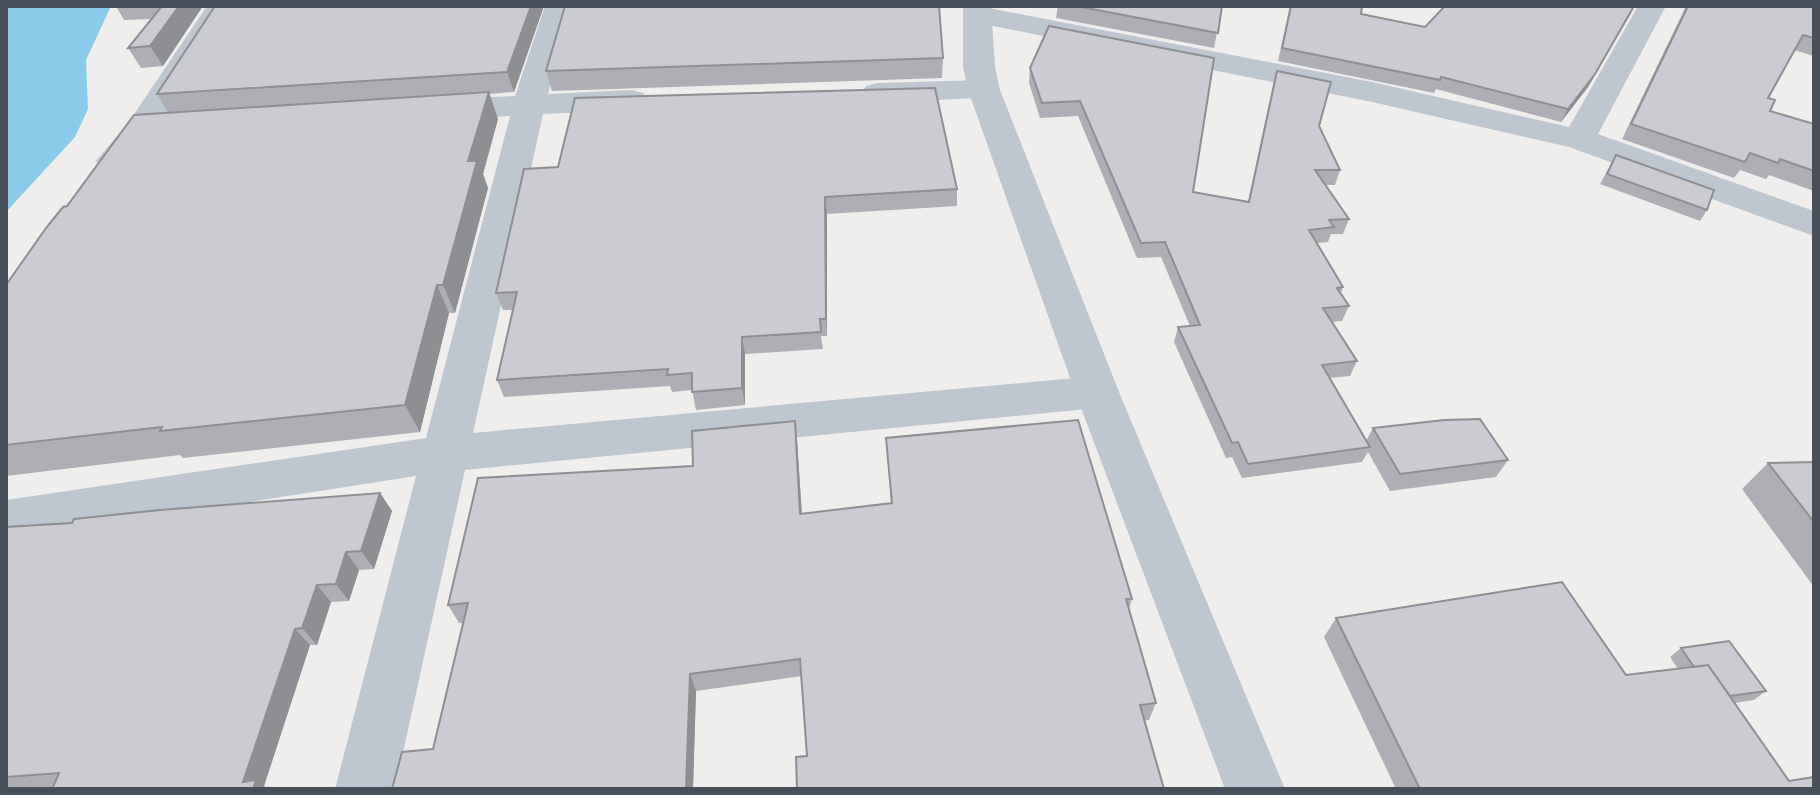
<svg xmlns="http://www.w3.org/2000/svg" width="1820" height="795" viewBox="0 0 1820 795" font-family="Overpass,sans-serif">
<rect width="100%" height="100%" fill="#f0eeed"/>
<path fill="#8bcbe9" d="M6,6H111L86,60L88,109L75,137L6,212Z"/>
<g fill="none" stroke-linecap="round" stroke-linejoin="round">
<path fill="#bec6cf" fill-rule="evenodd" d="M207,6H235C215,38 152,152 125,168C118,173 109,170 101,168L96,161L128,123Z
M545,6H573L548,94L632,90L643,93L648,100L643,107L632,110L543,114L473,433L1097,376L1112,381L1119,392L1112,403L1097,408L465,470L395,789H335L416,476L6,540V500L426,438L510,116L433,120L421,117L417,110L421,103L433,100L515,96Z
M978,6L1372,82L1569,127L1638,6H1666L1598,134L1814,211V236L1569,147L1372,102L968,21L964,15L968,9Z
M984,80L995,83L1000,90L995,97L877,103L866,100L861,93L866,86L877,83Z"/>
<path fill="#bec6cf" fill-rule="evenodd" d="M963,6H991L995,67L1000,90L1119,392L1285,789H1225L1075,392L968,90L963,67Z"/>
</g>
<path fill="#aeafb5" d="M116,6H203L163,66L141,68L128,48L151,19L124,20Z
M544,6L514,92L489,94L498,119L483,174L488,188L455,313H449L420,432L183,458L180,455L6,476V285L67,206L168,113L157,94Z
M1058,6H1222L1214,48L1056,18Z
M1290,6H1362L1361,14L1425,27L1635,6L1588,87L1561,122L1436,89L1434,93L1278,61Z
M1686,6H1814V56L1794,50L1768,98L1770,111L1814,124V191L1769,175L1766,179L1740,170L1734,178L1622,139Z
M1049,26L1193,192L1248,202L1273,85L1277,71L1319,126L1340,170L1335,185H1325L1349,219L1343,234H1331L1328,242L1317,243L1343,287L1341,293L1349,306L1342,321L1332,322L1357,361L1350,376L1330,378L1366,441L1373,428L1508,460L1496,477L1390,491L1368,452L1362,462L1242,478L1232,457L1226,458L1174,342L1178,327L1190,326L1161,257L1137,258L1078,116L1040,118L1029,83L1030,68Z
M943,58L942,78L552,91L546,71Z
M1616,155L1707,210L1700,221L1600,184Z
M524,169L957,189V206L827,214V336H821L823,349L745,354V405L696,410L692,390L672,392L670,386L504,397L497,380L513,310H503L496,293Z
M795,421L797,440L802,514L891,503L886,438L1132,599L1129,609L1156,703L1149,720L807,756L802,676L696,691L693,789H392L433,749L464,623H459L448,605L693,466Z
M1814,462V587L1742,489L1768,463Z
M380,493L392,511L374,569L359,570L349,601L331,602L317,645H310L264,786L267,789H6V527L72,523Z
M1336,618L1626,675L1678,669L1670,657L1681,648L1766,691L1754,700L1735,703L1789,781L1814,789H1396L1324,637Z"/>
<path fill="#8d8f93" d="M179,6H203L163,66L150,46Z
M531,6H544L514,92L507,72Z
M1635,6L1588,87L1561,122L1568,109Z
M489,92L498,119L483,174L488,188L455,313L443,285L468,161Z
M825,197L827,214V336L826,319Z
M437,285L449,313L420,432L405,405Z
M742,337L745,354V405L742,388Z
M795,421L797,440L803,533L800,514Z
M380,493L392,511L374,569L361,551Z
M346,552L359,570L349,601L336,584Z
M317,585L331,602L317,645L302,628Z
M295,629L310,645L264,786L267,789H252L243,782Z
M690,674L696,691L693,789H686Z"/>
<path fill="#caccd2" stroke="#8d8f93" stroke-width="2" d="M162,6H179L150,46L128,48Z
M215,6H531L507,72L157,94Z
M565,6H939L943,58L546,71Z
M1076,6H1222L1218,33Z
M1291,6H1362L1361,14L1425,27L1445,6H1634L1595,74L1568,109L1441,77L1440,80L1282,48Z
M1688,6H1814V38L1803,35L1768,98L1775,100L1770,111L1814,124V171L1780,159L1778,163L1750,153L1745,162L1631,124Z
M1049,26L1214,58L1193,192L1249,202L1277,71L1331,82L1319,126L1340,170H1315L1349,219L1329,220L1334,227L1309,230L1343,287L1337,288L1349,306L1323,308L1357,361L1322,365L1370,447L1248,464L1238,442L1232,443L1178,327L1200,325L1165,242L1141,243L1080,101L1042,103L1030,68Z
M935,88L957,189L825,197L826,319H820L821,332L742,337V388L692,392V373L667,375L668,369L497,380L517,292L496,293L524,169L558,167L575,98Z
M489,92L468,161H477L443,285H437L405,405L160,431L162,427L6,445V285L46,228L63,207L67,206L134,115Z
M1616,155L1714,190L1707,210L1607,174Z
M1480,419L1508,460L1400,474L1373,428L1444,420Z
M1078,420L1132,599H1126L1156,703L1140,705L1164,789H797L796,757L807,756L800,659L690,674L686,789H392L402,752L433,749L468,603L448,605L478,478L693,466L692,431L795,421L800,514L892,503L886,438Z
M1814,462V522L1768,463Z
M380,493L361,551L346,552L336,584L317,585L302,628L295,629L243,782L256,780L253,789H52L59,773L6,777V527L72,523L74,519L160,510Z
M1562,582L1626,675L1708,665L1789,781L1814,777V789H1420L1336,618Z
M1729,641L1766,691L1730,696L1708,665L1694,667L1681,648Z"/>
<rect width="1820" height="795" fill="none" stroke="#464f5a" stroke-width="16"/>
</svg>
